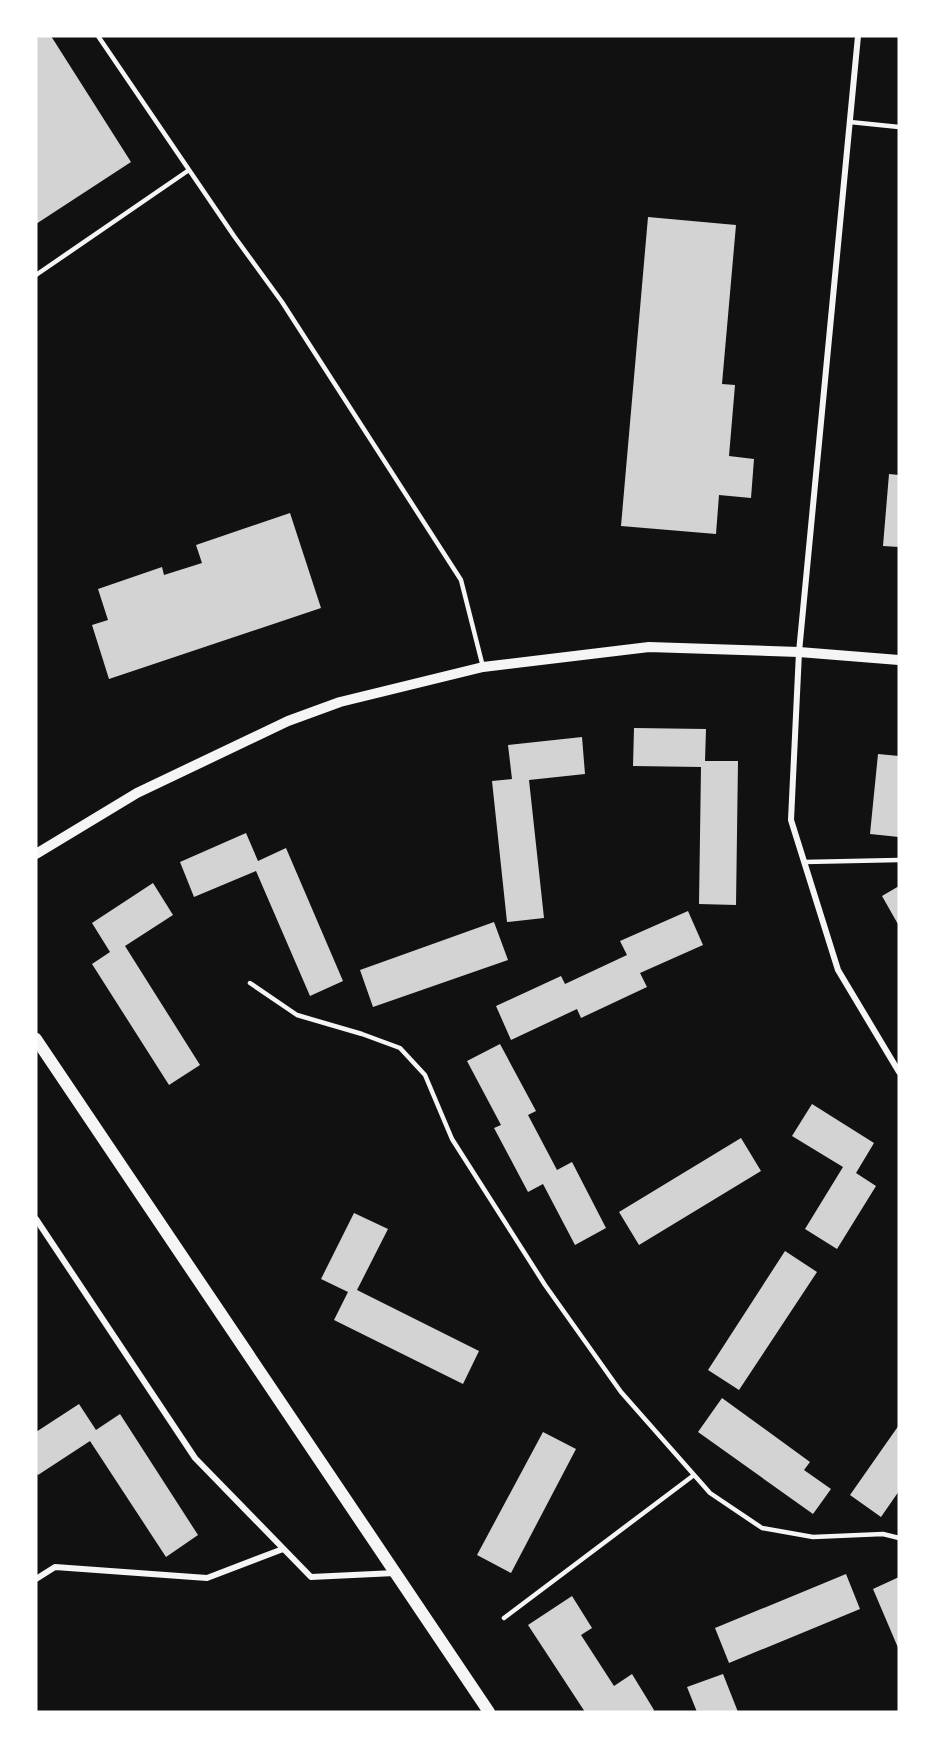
<svg xmlns="http://www.w3.org/2000/svg" width="935" height="1748" viewBox="0 0 935 1748" font-family="'Titillium Web',sans-serif">
<rect width="100%" height="100%" fill="#111"/>
<path fill="#d3d3d3" d="M36,36H51L131,162L36,224Z
M648,217L736,225L722,384L735,385L729,456L754,459L751,498L719,495L716,534L621,526Z
M889,474L899,475V547L883,546Z
M290,513L321,608L109,679L92,625L108,620L98,589L162,567L164,575L202,563L196,545Z
M634,728L706,729L705,761H738L736,905L699,904L701,767L633,766Z
M582,737L585,774L529,780L544,918L507,922L492,781L512,779L508,745Z
M878,754L899,756V837L870,834Z
M246,833L258,861L286,848L343,981L310,996L256,871L194,897L180,862Z
M153,883L173,915L125,946L200,1065L169,1085L92,964L110,952L92,923Z
M899,886V926L882,896Z
M688,911L703,945L640,973L647,987L581,1018L577,1009L511,1040L496,1006L561,976L565,984L627,955L620,941Z
M494,922L508,960L373,1007L360,970Z
M500,1044L536,1111L528,1115L557,1170L572,1162L606,1228L575,1245L543,1184L528,1192L494,1128L501,1125L467,1061Z
M812,1104L874,1143L856,1173L876,1186L837,1249L805,1229L843,1167L792,1136Z
M741,1138L761,1171L639,1245L619,1212Z
M354,1213L388,1229L357,1290L479,1351L463,1384L334,1320L348,1292L321,1279Z
M785,1251L817,1272L739,1390L708,1370Z
M722,1398L810,1462L804,1470L831,1489L813,1514L698,1432Z
M79,1404L96,1430L120,1414L198,1535L166,1557L90,1441L38,1475L36,1472V1432Z
M899,1425V1491L881,1517L850,1495Z
M543,1432L576,1449L511,1573L477,1555Z
M846,1574L860,1609L729,1663L715,1628Z
M899,1577V1650L873,1589Z
M572,1596L592,1628L581,1635L614,1686L632,1674L654,1710L652,1712H585L528,1625Z
M723,1674L738,1712H697L687,1687Z"/>
<g fill="none" stroke-linecap="round" stroke-linejoin="round">
<path stroke="#f5f5f5" stroke-width="4.5" d="M98,36L234,236L282,302L461,580L483,667
M850,122L899,127
M36,275L189,170
M804,862L899,860
M250,983L297,1015L362,1034L400,1048L425,1075L452,1139L545,1285L621,1392L710,1493L762,1528L813,1537L883,1534L899,1538
M504,1618L694,1475"/>
<path stroke="#f5f5f5" stroke-width="6" d="M858,36L799,652L791,820L838,970L899,1072
M36,1219L195,1458L311,1577L395,1573
M36,1579L55,1567L207,1578L283,1549"/>
<path stroke="#f5f5f5" stroke-width="10" d="M36,854L137,793L288,721L340,702L483,667L649,647L799,652L899,660"/>
<path stroke="#f5f5f5" stroke-width="12" d="M36,1039L489,1712"/>
</g>
<rect width="935" height="1748" fill="none" stroke="#ffffff" stroke-width="75"/>
</svg>
